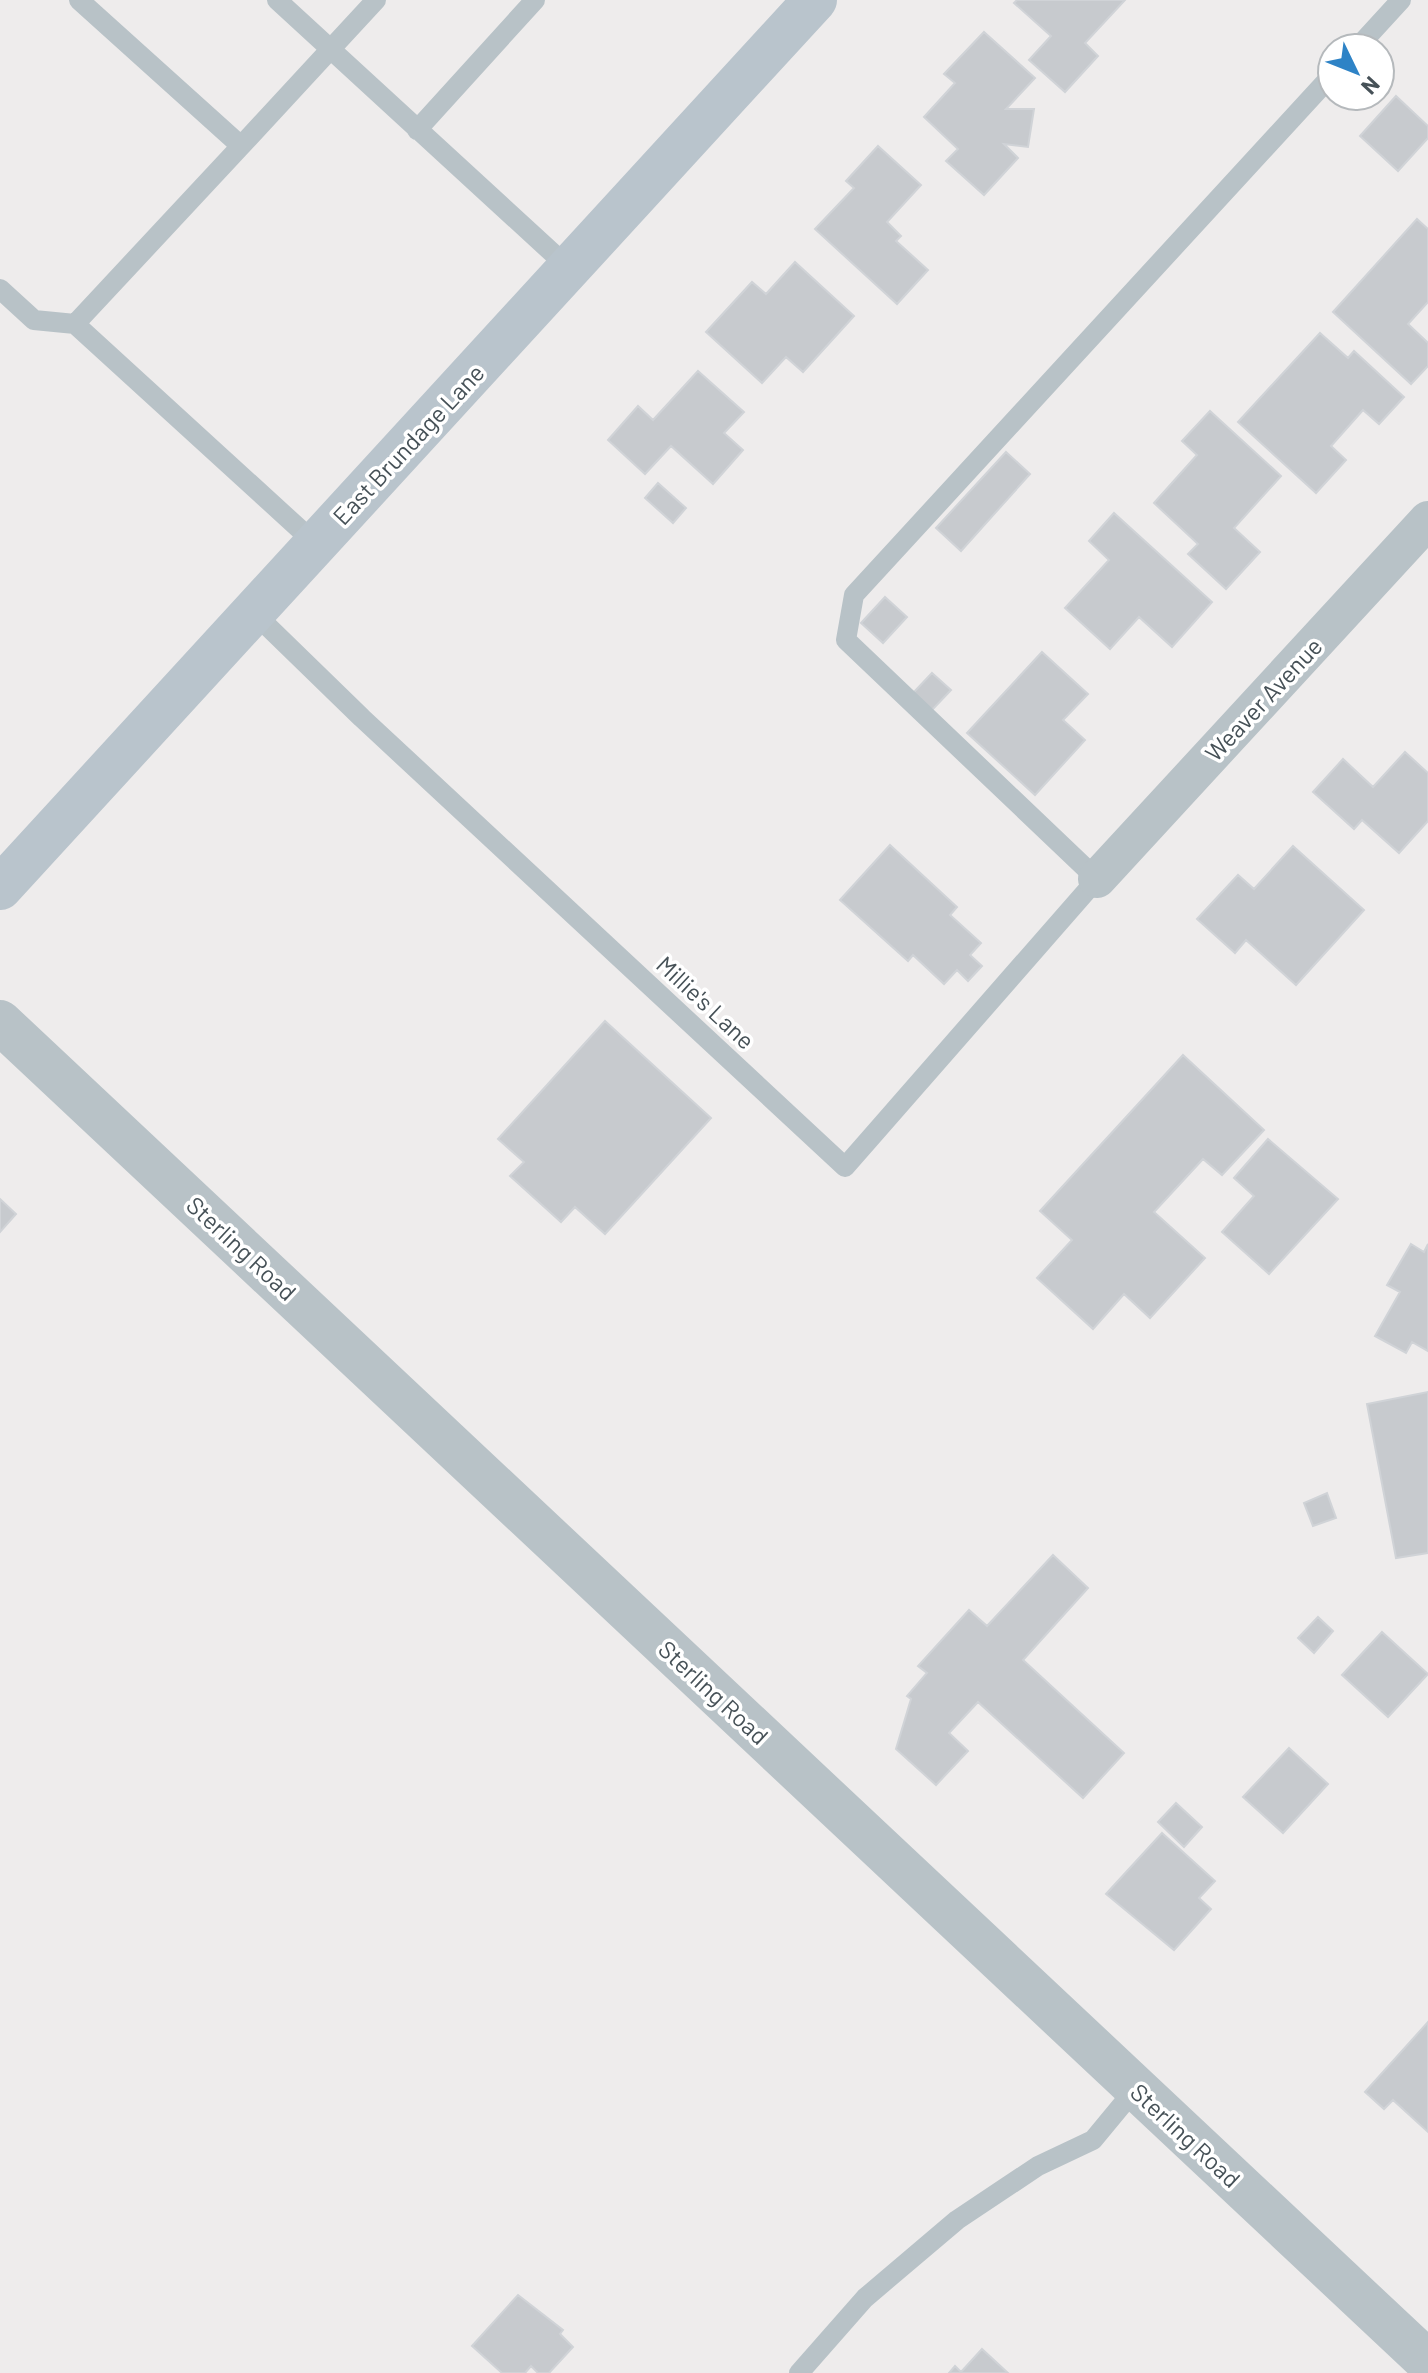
<svg xmlns="http://www.w3.org/2000/svg" width="1428" height="2373" viewBox="0 0 1428 2373" font-family="Barlow,sans-serif">
<rect width="100%" height="100%" fill="#eeecec"/>
<path fill="#c7cace" stroke="#d0d3d7" stroke-width="2" d="M1017,0H1125L1085,43L1098,56L1065,92L1029,60L1051,36L1014,3Z
M984,32L1035,78L1006,109H1034L1028,147L1004,144L1018,158L984,195L946,161L958,149L924,117L955,83L944,74Z
M1396,96L1428,126V138L1398,171L1360,136Z
M878,146L921,185L887,222L901,236L896,241L928,270L897,304L815,229L854,188L846,181Z
M1417,219L1428,229V302L1408,324L1428,343V366L1411,384L1333,312Z
M795,262L854,316L803,372L786,357L762,383L706,332L752,282L766,294Z
M1320,333L1348,358L1354,351L1404,397L1379,424L1363,410L1331,446L1346,460L1316,493L1238,422Z
M698,371L744,412L724,433L743,450L713,484L671,446L645,474L608,440L638,406L653,420Z
M1210,411L1281,476L1234,528L1260,552L1226,589L1188,554L1198,544L1154,503L1197,455L1182,441Z
M1006,452L1030,474L961,551L936,528Z
M658,483L686,508L673,523L645,498Z
M1114,513L1212,602L1172,647L1139,617L1110,649L1065,608L1109,560L1089,541Z
M885,597L907,617L883,643L861,623Z
M1042,652L1088,694L1063,720L1085,740L1035,795L967,733Z
M932,673L951,690L931,711L913,693Z
M1405,752L1428,773V821L1399,853L1362,820L1354,829L1313,792L1343,759L1373,787Z
M890,845L957,907L950,915L981,943L970,955L982,966L968,981L957,970L944,984L913,955L908,961L840,900Z
M1293,846L1364,910L1296,985L1246,940L1235,953L1197,919L1238,875L1254,889Z
M605,1021L711,1118L605,1234L575,1207L561,1222L510,1176L524,1162L498,1139Z
M1183,1055L1264,1130L1222,1175L1203,1159L1154,1212L1205,1258L1150,1318L1124,1294L1093,1329L1037,1278L1072,1240L1040,1211Z
M1268,1139L1338,1199L1269,1274L1222,1232L1254,1196L1234,1178Z
M0,1199L16,1214L0,1232Z
M1411,1244L1424,1252L1428,1244V1351L1412,1342L1406,1353L1375,1336L1400,1292L1387,1285Z
M1428,1392V1553L1396,1558L1367,1404Z
M1327,1493L1336,1518L1313,1526L1304,1503Z
M1053,1555L1088,1588L1023,1660L1124,1753L1083,1798L978,1702L949,1733L968,1751L936,1785L896,1749L911,1699L907,1696L927,1673L918,1666L969,1610L987,1626Z
M1318,1617L1333,1631L1314,1653L1298,1638Z
M1382,1632L1428,1674L1388,1717L1342,1675Z
M1289,1748L1328,1784L1283,1833L1243,1797Z
M1176,1803L1202,1827L1184,1847L1158,1822Z
M1162,1833L1215,1881L1199,1898L1211,1909L1174,1950L1106,1894Z
M1428,2022V2132L1393,2100L1384,2109L1365,2092Z
M518,2295L563,2330L560,2334L573,2347L549,2373H538L531,2366L525,2373H502L472,2346Z
M982,2349L1008,2373H949L955,2366L961,2372Z"/>
<g fill="none" stroke-linecap="round" stroke-linejoin="round">
<path stroke="#b8c2c7" stroke-width="20" d="M277,0L569,268
M1357,48L1401,0
M417,130L535,0
M241,146L376,0
M0,289L34,320L75,324L316,544
M75,324L241,146L79,0
M253,612L362,718L845,1167L1097,879L846,640L854,595L1332,75
M799,2373L865,2298L957,2220L1038,2166L1093,2140L1136,2088"/>
<path stroke="#b8c2c7" stroke-width="38" d="M1097,879L1428,520"/>
<path stroke="#b8c2c7" stroke-width="44" d="M0,1022L1428,2362"/>
<path stroke="#b9c4cc" stroke-width="44" d="M0,888L815,0"/>
</g>
<g text-anchor="middle" dominant-baseline="central" stroke-width="7" stroke-linejoin="round" paint-order="stroke">
<g font-size="24" fill="#465157" stroke="#fff">
<text transform="translate(408 444) rotate(-47)">East Brundage Lane</text>
<text transform="translate(1263 699) rotate(-47)">Weaver Avenue</text>
<text transform="translate(706 1002) rotate(43)">Millie's Lane</text>
<text transform="translate(242 1248) rotate(43)">Sterling Road</text>
<text transform="translate(714 1692) rotate(43)">Sterling Road</text>
<text transform="translate(1186 2135) rotate(43)">Sterling Road</text>
</g>
</g>
<g transform="translate(1356 72) rotate(133)"><circle r="38" fill="#ffffff" stroke="#b5b9bc" stroke-width="2"/>
<path d="M0-6L14 30L0 20L-14 30Z" fill="#2e83c6"/>
<text y="-12" font-size="22" font-weight="bold" text-anchor="middle" fill="#465157">N</text>
</g>
</svg>
